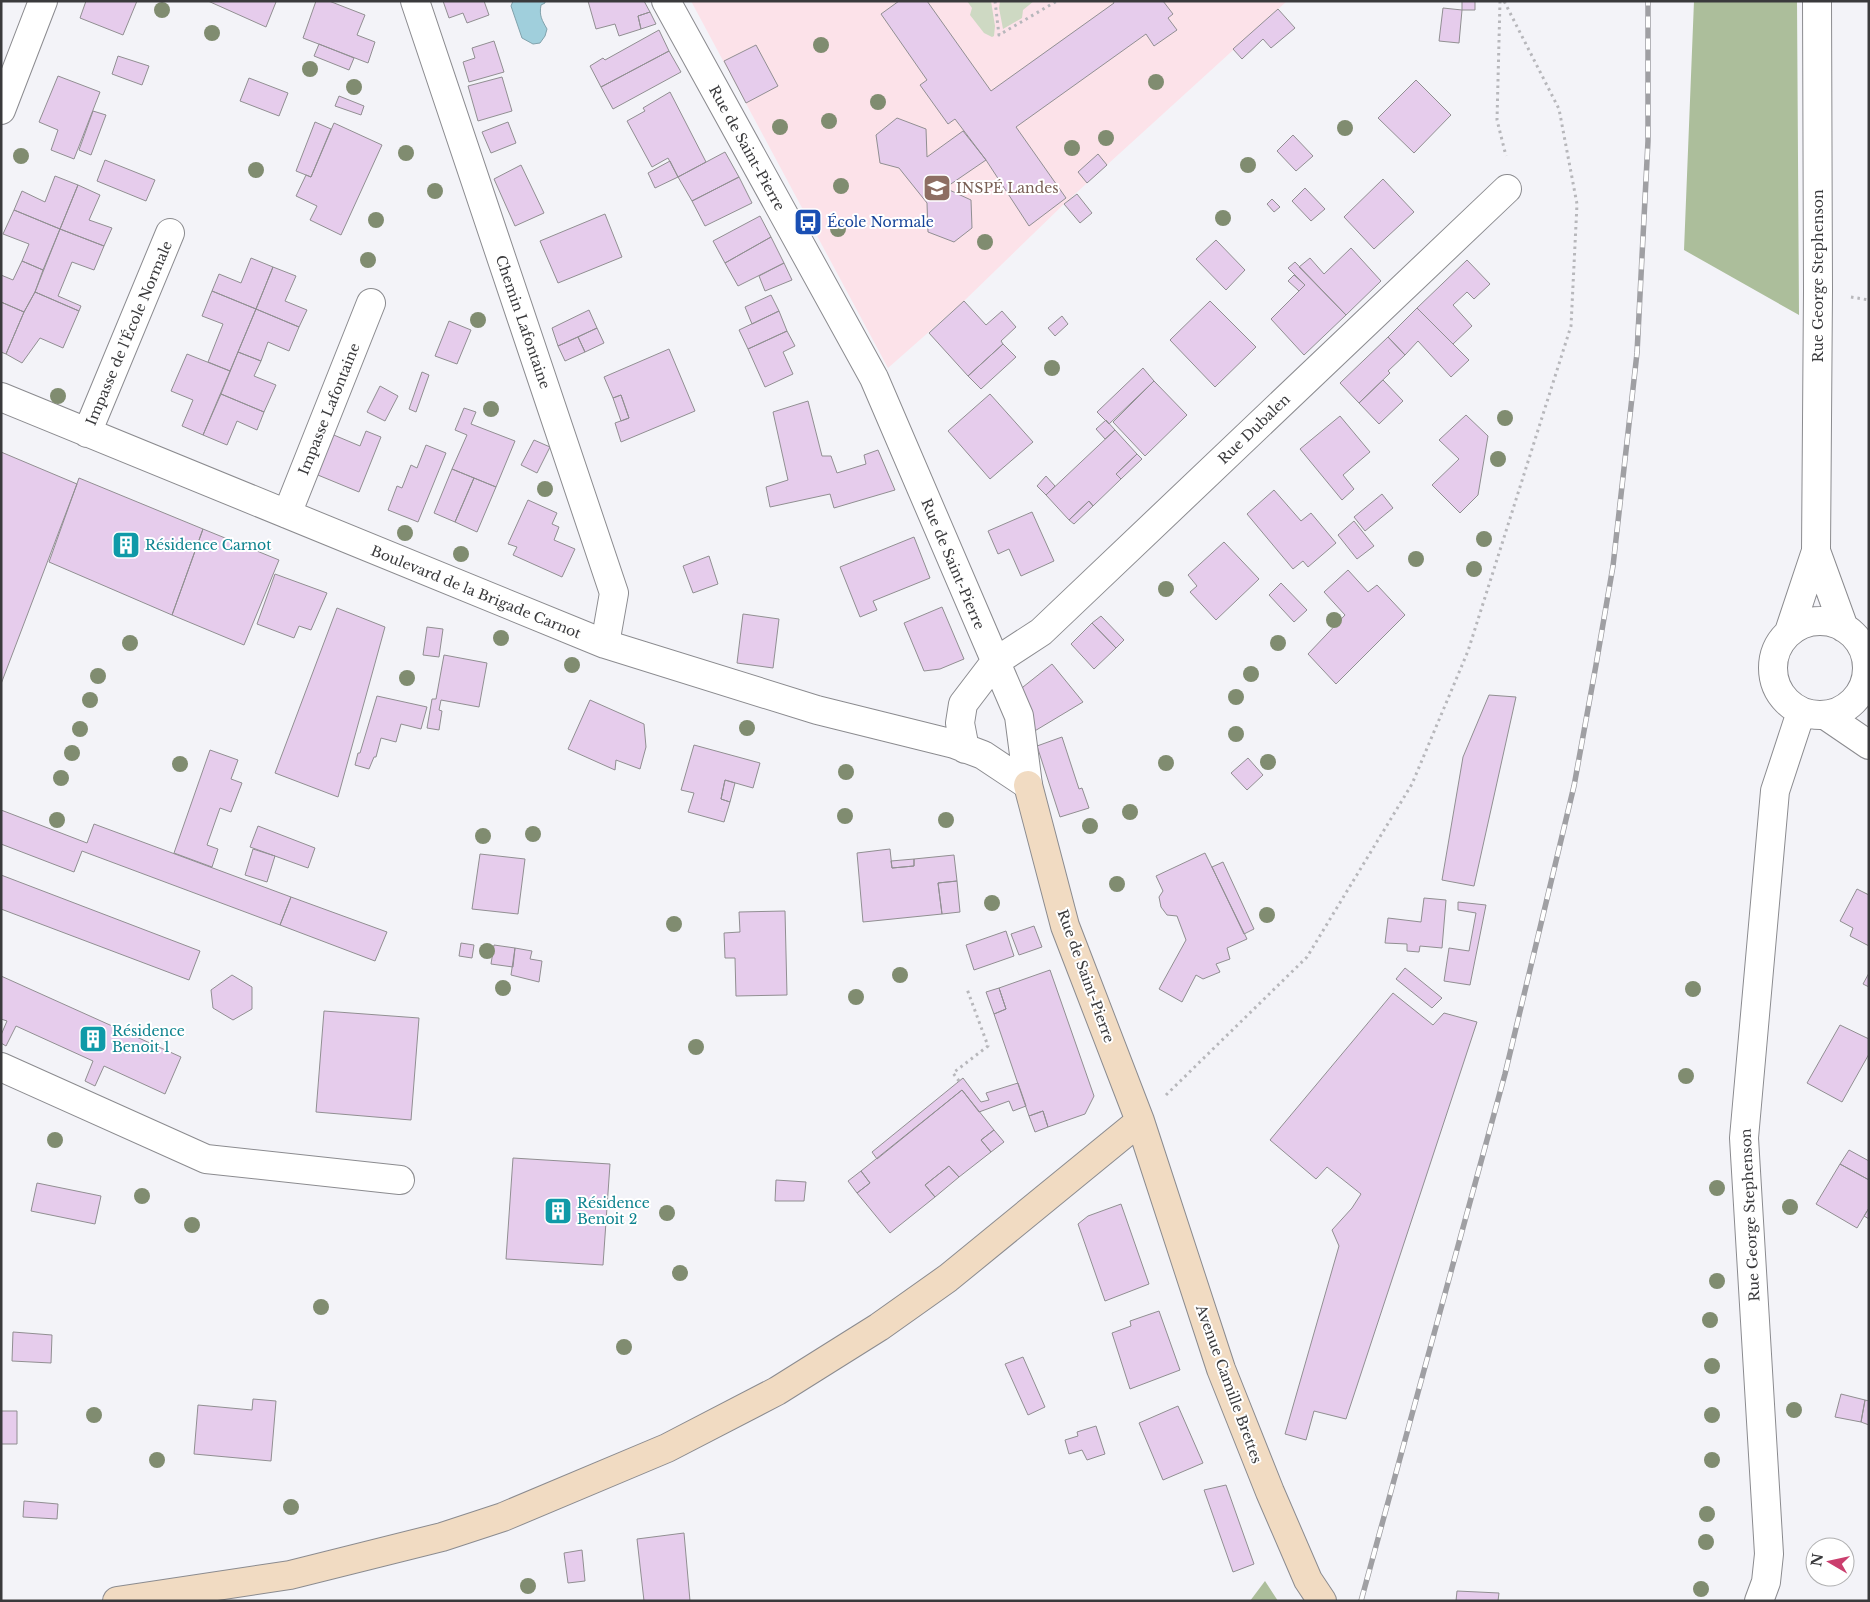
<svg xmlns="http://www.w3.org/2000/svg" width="1870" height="1602" viewBox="0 0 1870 1602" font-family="'Libre Baskerville',serif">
<rect width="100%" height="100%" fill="#f3f3f8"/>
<path fill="#fce2e9" d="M691,1H1287L1064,204L964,301L888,368Z"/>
<path fill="#ced9c3" d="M967,1H991L995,26L994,36L992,37L984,33L970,15L972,8Z
M1000,1H1034L1023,10L1022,18L1003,29L999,8Z"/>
<path fill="#acbe9b" d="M1694,1H1797L1799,315L1684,250Z
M1265,1581L1278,1601H1250Z"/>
<path fill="#a0cfdc" stroke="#81a2ac" d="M513,1H545V3L541,5C539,16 542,20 547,29L545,36L540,43L533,44L522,38L511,6Z"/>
<path fill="#e6ccec" stroke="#918f92" d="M86,1H137L123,35L80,18Z
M208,1H274L276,2L266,27Z
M316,1H329L365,15L357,35L375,42L368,63L303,38Z
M443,1H484L489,15L467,23L463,13L449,18Z
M588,1H644L650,12L638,16L641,29L619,36L615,24L596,29Z
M899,1H927L991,91L1114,3L1113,1H1163L1173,14L1168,18L1177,30L1154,46L1146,34L1016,127L1066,198L1029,226L986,160L955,119L948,124L920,85L927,80L881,14Z
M1462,1H1475V10H1462Z
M1443,8L1462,10L1459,43L1439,41Z
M1278,9L1295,28L1271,48L1263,39L1242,59L1233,49Z
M650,12L656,24L641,29L638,16Z
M659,30L669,51L601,87L590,66L603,58L605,60Z
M494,41L504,72L469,82L463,62L475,58L472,48Z
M319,44L354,58L349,70L314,56Z
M756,45L778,86L746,103L724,61Z
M669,51L681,72L613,109L601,87Z
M118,56L149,66L142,85L112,74Z
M58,76L100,92L74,159L51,150L58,130L39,122Z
M502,77L512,111L478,121L468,86Z
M249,78L288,93L279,116L240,101Z
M1416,80L1451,115L1414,153L1378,118Z
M670,92L706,162L678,177L668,158L652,167L627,121L645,111L643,108Z
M339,96L364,106L361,115L335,106Z
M93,111L106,115L91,155L79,150Z
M897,118L926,129L927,157L963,131L986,160L945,188L971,200L972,228L954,242L928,232L927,203L899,168L880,163L876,135Z
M315,122L331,129L311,177L296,171Z
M508,122L516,143L491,153L482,132Z
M334,123L382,145L341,235L310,220L317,206L296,196L306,175L311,177Z
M1293,135L1313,156L1296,171L1277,151Z
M725,152L739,177L692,201L678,177Z
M1098,154L1107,165L1087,183L1078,172Z
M105,160L155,180L146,201L97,181Z
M670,161L678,177L655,188L648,173Z
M521,165L544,213L515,226L494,179Z
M55,176L78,185L60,229L14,210L22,191L45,202Z
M739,177L752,203L705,226L692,201Z
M1383,179L1414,212L1374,249L1344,217Z
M78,185L100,195L89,220L112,228L104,246L60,229Z
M1305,188L1325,209L1311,221L1292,201Z
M1077,194L1092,213L1080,223L1064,204Z
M1272,199L1280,207L1274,212L1267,204Z
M14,210L60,229L43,270L22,261L29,244L3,234Z
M605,214L622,257L558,283L540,241Z
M760,216L771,237L725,263L713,241Z
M60,229L104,246L94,270L72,262L58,296L81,306L79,311L35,292Z
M771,237L784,263L738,286L725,263Z
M1216,240L1245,270L1226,290L1196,259Z
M1351,248L1381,281L1346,315L1299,267L1310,258L1324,274Z
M251,258L273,267L256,309L212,291L219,274L241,283Z
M1467,260L1490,284L1474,299L1467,292L1453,305L1472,326L1453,344L1417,308Z
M22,261L43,270L35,292L24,312L1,302V275L13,280Z
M1295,262L1346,315L1304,355L1271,319L1305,285L1288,268Z
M784,263L792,280L765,291L759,276Z
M273,267L296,276L285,301L307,310L299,327L256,309Z
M1294,275L1305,285L1299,291L1288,281Z
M212,291L256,309L230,371L208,362L223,324L202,316Z
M35,292L79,311L63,348L40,338L22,363L6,354L24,312Z
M771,295L779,311L752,324L745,307Z
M964,301L986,325L1002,311L1016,327L1001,341L1003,344L968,376L929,333Z
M1210,301L1256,347L1215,387L1170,340Z
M1,302L24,312L6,354L1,352Z
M1417,308L1469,360L1451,377L1418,341L1405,355L1388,337Z
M256,309L299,327L289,351L268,342L261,361L238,352Z
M589,310L597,328L558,346L552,328Z
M779,311L787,331L748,349L739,330Z
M1062,316L1068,324L1055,336L1048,328Z
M449,321L471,330L457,364L435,356Z
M597,328L604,343L585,352L578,337Z
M787,331L795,346L783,352L793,374L765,387L748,349Z
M578,337L585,352L565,361L558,346Z
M1388,337L1405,355L1388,371L1390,373L1359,403L1340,383Z
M1003,344L1016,357L981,389L968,376Z
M669,349L695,411L621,442L615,423L629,418L621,395L613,398L604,377Z
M238,352L261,361L254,376L276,385L264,412L221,394Z
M187,354L230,371L203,435L182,426L193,400L171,391Z
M1143,368L1154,381L1109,424L1097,412Z
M422,372L429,375L416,412L409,409Z
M1383,380L1403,401L1379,424L1359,403Z
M1154,381L1187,415L1145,456L1113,422Z
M380,386L398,396L385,421L367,412Z
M221,394L264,412L257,430L237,421L227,445L203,435Z
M990,394L1033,442L990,479L948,431Z
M621,395L629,418L621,421L613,398Z
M808,401L822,456H831L837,473L866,464L864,455L878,450L895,490L834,508L830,494L770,507L766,487L788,480L773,412Z
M464,408L476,412L471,424L515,441L496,487L452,469L467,435L455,430Z
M1466,415L1488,436L1478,495L1460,513L1432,485L1459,459L1439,440Z
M1340,416L1370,452L1343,475L1354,489L1342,500L1300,449Z
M1106,420L1115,430L1105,439L1096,429Z
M1115,430L1137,454L1116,474L1121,479L1093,506L1089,501L1069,520L1046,495Z
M366,431L381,437L359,492L313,473L329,433L360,446Z
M534,440L550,447L537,473L521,465Z
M426,445L446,453L418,522L388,510L397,486L402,488L411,465L417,468Z
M1,452L77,484L1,684Z
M1137,454L1142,459L1121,479L1116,474Z
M452,469L474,478L455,522L434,513Z
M1046,476L1055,486L1046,495L1037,486Z
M79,478L203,529L172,615L49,562Z
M474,478L496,487L477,532L455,522Z
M1274,490L1301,521L1311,513L1336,543L1308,567L1303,561L1293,569L1247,514Z
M1382,494L1393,508L1365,531L1354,517Z
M528,500L557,513L552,524L559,527L554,540L575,549L562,577L513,555L517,547L508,544Z
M1089,501L1093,506L1074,524L1069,520Z
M1032,512L1054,561L1021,576L1009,549L998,554L988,531Z
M1354,521L1374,546L1357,559L1338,535Z
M203,529L279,560L244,645L172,615Z
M914,537L930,578L873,601L877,610L860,617L840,567Z
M1224,542L1259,579L1216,620L1190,592L1197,586L1188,575Z
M709,556L718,584L693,593L683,566Z
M1348,570L1368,592L1377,585L1405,615L1336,684L1308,654L1345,615L1324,592Z
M275,574L327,593L311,630L299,626L294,638L257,624Z
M1281,583L1307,610L1294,622L1269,595Z
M942,607L964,659L940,669L924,671L904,623Z
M337,608L385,627L338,797L275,773Z
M743,614L779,619L773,668L737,663Z
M1101,616L1124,640L1116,648L1092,623Z
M1092,623L1116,648L1094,669L1071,644Z
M427,627L443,629L439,657L423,655Z
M444,655L487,663L479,707L441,700L439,710L442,711L439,730L427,728L432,699H436Z
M1052,664L1083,702L1033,732L1020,691L1023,687Z
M1489,695L1516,697L1474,886L1442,880L1463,757Z
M377,696L427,707L421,729L401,724L396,742L381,738L376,757H374L369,769L355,765L358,753H360Z
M590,700L644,724L646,747L640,769L616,760L615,770L568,749Z
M1062,737L1079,789L1082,788L1089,808L1060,817L1037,746Z
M694,745L760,763L753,788L725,780L721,799L730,802L724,822L688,812L694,793L681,790Z
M210,750L238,760L231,779L242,783L231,812L220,808L207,845L218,849L212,867L174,853Z
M1248,758L1263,775L1247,790L1231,773Z
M725,780L735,783L730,802L721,799Z
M1,810L87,843L94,824L291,897L280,925L82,851L74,872L1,844Z
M258,826L315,848L308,868L250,847Z
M253,849L275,856L267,882L245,875Z
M890,849L892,868L914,866V859L954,855L957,881L938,883L942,914L863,922L857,853Z
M1205,853L1247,939L1227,948L1230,959L1216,964L1220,972L1203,979L1196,975L1182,1002L1159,989L1186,940L1177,916L1167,915L1161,907L1159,897L1163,891L1156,876Z
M480,854L525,859L518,914L472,909Z
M914,859V866L892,868L891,861Z
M1223,862L1254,929L1244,934L1212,867Z
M1,875L200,951L189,980L1,909Z
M957,881L960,912L942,914L938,883Z
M1857,889L1869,895V946L1850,936L1853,928L1840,921Z
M291,897L387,932L375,961L280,925Z
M1424,898L1446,900L1442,948L1420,946L1419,952L1407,951V944L1385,943L1388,918L1421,922Z
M1458,902L1486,905L1470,985L1444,981L1449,948L1469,951L1476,913L1458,910Z
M785,911L787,995L736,996L735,958H725L724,933L740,932L739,912Z
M1034,926L1042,947L1019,955L1011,934Z
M1006,931L1014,956L974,970L966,945Z
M461,943L474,945L472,958L459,956Z
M494,945L515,948L513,967L491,964Z
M515,948L532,951L530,959L542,961L539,982L511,975Z
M1405,968L1442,998L1432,1008L1396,979Z
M1050,970L1094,1096L1085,1114L1048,1127L1043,1111L1029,1116L994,1014L1006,1009L999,988Z
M1869,973V987L1863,984Z
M232,975L252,987V1009L233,1020L213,1008L211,990Z
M1,976L181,1057L165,1094L104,1066L95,1086L85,1081L93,1061L16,1026L6,1046L1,1043V1035L7,1021L1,1019Z
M999,988L1006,1009L994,1014L986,992Z
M1393,993L1433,1025L1444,1013L1477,1022L1346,1419L1314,1411L1306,1440L1285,1434L1339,1246L1332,1230L1352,1208L1361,1194L1327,1167L1316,1179L1270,1140Z
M324,1011L419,1018L411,1120L316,1112Z
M1840,1025L1869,1039V1054L1842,1102L1807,1083Z
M963,1078L981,1102L989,1100L986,1093L1018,1083L1026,1106L1013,1111L1009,1101L979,1112L962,1090L877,1159L872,1152Z
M962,1090L994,1130L981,1140L991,1152L959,1177L949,1166L925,1185L935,1197L890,1233L857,1193L870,1183L861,1171Z
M1043,1111L1048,1127L1035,1132L1029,1116Z
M994,1130L1004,1142L991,1152L981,1140Z
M1849,1150L1869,1161V1180L1840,1164Z
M513,1158L610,1164L603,1265L506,1259Z
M1840,1164L1869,1180V1208L1857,1228L1816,1204Z
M949,1166L959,1177L935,1197L925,1185Z
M861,1171L870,1183L857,1193L848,1181Z
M776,1180L806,1182L804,1201H775Z
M37,1183L101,1196L95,1224L31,1211Z
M1121,1204L1149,1284L1105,1301L1078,1224L1088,1216Z
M1869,1208V1219L1864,1216Z
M1159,1311L1180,1370L1130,1389L1112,1333L1131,1326L1130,1321Z
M13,1332L52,1335L51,1363L12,1361Z
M1023,1357L1045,1407L1028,1415L1005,1364Z
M1841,1394L1865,1400L1861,1422L1835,1417Z
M253,1399L276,1401L271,1461L194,1454L198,1405L252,1410Z
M1865,1400L1869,1401V1425L1861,1422Z
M1178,1406L1203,1463L1163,1480L1139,1423Z
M1,1411H17V1444H1Z
M1096,1426L1105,1454L1087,1460L1082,1450L1069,1454L1065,1440L1078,1436L1077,1432Z
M1226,1485L1254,1564L1233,1572L1204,1490Z
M24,1501L58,1504L57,1519L23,1517Z
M684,1533L690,1601H644L637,1539Z
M582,1550L585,1581L568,1583L564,1553Z
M1457,1591L1499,1593L1498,1601H1456Z"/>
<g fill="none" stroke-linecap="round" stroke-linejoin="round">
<defs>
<path id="street" d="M415,1L614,593L605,644
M666,1L874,378L1019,716L1028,785
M1,110L43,1
M1,397L605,644L817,710L954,744L983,755L1028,785
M87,433L170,233
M287,514L371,303
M1816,551L1844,628
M1773 668a47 47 0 1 1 94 0a47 47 0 1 1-94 0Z
M1789,632L1816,551L1818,291L1817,1
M1825,715L1869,745
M965,749L960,723L963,704L995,662L1041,632L1507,189
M1,1067L206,1159L400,1180
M1759,1601L1766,1582L1769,1554L1744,1138L1775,791L1801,712"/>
<path id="secondary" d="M1028,785L1065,926L1140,1121L1221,1369L1270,1492L1308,1580L1322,1601
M117,1601L290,1575L442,1537L503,1517L667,1448L777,1391L879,1327L948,1278L1140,1121"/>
</defs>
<use href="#street" stroke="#8b8b8f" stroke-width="30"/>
<use href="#secondary" stroke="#8b8b8f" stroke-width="30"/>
<path stroke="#b7b7bb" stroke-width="3" stroke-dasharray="2.5 4" stroke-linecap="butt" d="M995,1L999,35L1057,1
M1500,1L1497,120L1506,156
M1851,297L1869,300
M959,1081L953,1073L988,1046L967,989
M1166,1095L1307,957L1412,784L1468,651L1571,326L1577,204L1559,109L1504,1"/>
<use href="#street" stroke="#fff" stroke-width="28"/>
<use href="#secondary" stroke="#f1dbc2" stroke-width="28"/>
<defs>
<path id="rail" d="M1361,1601L1505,1074L1574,786L1596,665L1613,566L1637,353L1648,141V1"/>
</defs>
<use href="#rail" stroke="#9f9fa3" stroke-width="5.5"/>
<use href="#rail" stroke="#fff" stroke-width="4" stroke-dasharray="11" stroke-linecap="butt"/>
</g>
<g fill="#808c70">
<circle cx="162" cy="10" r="8"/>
<circle cx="212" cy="33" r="8"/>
<circle cx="821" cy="45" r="8"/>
<circle cx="310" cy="69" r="8"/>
<circle cx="1156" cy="82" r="8"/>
<circle cx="354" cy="87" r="8"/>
<circle cx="878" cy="102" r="8"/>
<circle cx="829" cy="121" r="8"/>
<circle cx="780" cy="127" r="8"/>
<circle cx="1345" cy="128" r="8"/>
<circle cx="1106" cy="138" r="8"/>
<circle cx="1072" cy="148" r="8"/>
<circle cx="406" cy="153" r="8"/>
<circle cx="21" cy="156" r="8"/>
<circle cx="1248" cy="165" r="8"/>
<circle cx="256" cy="170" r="8"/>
<circle cx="841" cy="186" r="8"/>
<circle cx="435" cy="191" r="8"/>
<circle cx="1223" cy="218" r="8"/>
<circle cx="376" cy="220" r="8"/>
<circle cx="838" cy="229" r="8"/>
<circle cx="985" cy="242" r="8"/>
<circle cx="368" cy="260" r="8"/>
<circle cx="478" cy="320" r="8"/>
<circle cx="1052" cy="368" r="8"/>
<circle cx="58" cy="396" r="8"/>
<circle cx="491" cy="409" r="8"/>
<circle cx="1505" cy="418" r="8"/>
<circle cx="1498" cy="459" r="8"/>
<circle cx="545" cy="489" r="8"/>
<circle cx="405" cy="533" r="8"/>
<circle cx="1484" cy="539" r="8"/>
<circle cx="461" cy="554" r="8"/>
<circle cx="1416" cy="559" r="8"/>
<circle cx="1474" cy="569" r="8"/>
<circle cx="1166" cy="589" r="8"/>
<circle cx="1334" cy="620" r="8"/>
<circle cx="501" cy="638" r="8"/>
<circle cx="130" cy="643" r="8"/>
<circle cx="1278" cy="643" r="8"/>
<circle cx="572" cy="665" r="8"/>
<circle cx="1251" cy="674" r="8"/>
<circle cx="98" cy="676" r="8"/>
<circle cx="407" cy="678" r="8"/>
<circle cx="1236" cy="697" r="8"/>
<circle cx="90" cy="700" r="8"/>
<circle cx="747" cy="728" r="8"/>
<circle cx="80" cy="729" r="8"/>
<circle cx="1236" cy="734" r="8"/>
<circle cx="72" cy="753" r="8"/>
<circle cx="1268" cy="762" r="8"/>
<circle cx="1166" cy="763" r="8"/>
<circle cx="180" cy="764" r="8"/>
<circle cx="846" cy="772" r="8"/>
<circle cx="61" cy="778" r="8"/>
<circle cx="1130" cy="812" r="8"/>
<circle cx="845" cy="816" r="8"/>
<circle cx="57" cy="820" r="8"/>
<circle cx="946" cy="820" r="8"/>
<circle cx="1090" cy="826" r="8"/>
<circle cx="533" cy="834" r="8"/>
<circle cx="483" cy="836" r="8"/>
<circle cx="1117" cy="884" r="8"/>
<circle cx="992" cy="903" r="8"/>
<circle cx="1267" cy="915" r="8"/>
<circle cx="674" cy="924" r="8"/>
<circle cx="487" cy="951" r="8"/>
<circle cx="900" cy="975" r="8"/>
<circle cx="503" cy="988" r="8"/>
<circle cx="1693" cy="989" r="8"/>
<circle cx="856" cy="997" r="8"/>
<circle cx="696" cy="1047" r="8"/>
<circle cx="1686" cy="1076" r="8"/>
<circle cx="55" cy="1140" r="8"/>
<circle cx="1717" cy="1188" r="8"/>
<circle cx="142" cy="1196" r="8"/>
<circle cx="1790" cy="1207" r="8"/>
<circle cx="667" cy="1213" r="8"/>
<circle cx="192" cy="1225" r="8"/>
<circle cx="680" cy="1273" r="8"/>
<circle cx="1717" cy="1281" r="8"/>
<circle cx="321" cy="1307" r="8"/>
<circle cx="1710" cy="1320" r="8"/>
<circle cx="624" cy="1347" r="8"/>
<circle cx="1712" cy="1366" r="8"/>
<circle cx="1794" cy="1410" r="8"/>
<circle cx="94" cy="1415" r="8"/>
<circle cx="1712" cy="1415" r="8"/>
<circle cx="157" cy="1460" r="8"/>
<circle cx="1712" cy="1460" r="8"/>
<circle cx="291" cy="1507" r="8"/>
<circle cx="1707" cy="1514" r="8"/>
<circle cx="1706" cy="1542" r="8"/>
<circle cx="528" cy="1586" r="8"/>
<circle cx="1701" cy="1589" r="8"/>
</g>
<defs>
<symbol id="university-square" viewBox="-11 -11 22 22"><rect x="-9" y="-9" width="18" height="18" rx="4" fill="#8d6e63" stroke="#fff"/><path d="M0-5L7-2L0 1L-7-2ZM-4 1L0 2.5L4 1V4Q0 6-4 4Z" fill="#fff"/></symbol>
<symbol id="bus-square" viewBox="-11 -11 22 22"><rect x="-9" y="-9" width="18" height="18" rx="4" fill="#1a4fb4" stroke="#fff"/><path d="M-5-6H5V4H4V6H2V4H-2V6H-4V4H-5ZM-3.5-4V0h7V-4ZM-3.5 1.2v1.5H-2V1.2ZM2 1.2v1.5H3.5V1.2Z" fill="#fff"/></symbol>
<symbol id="building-square" viewBox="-11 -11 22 22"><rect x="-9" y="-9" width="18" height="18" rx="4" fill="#0f9aa8" stroke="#fff"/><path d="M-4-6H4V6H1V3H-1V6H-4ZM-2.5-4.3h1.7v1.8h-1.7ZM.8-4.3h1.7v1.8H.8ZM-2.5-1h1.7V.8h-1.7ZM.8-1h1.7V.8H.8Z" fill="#fff"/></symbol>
</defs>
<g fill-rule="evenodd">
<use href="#university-square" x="921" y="172" width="32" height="32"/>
<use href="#bus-square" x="792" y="206" width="32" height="32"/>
<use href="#building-square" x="110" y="529" width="32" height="32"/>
<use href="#building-square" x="77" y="1023" width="32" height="32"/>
<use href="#building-square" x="542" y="1195" width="32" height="32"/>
</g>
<g text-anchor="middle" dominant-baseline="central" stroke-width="4" stroke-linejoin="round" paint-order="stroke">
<g font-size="14" fill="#3a3a3c" stroke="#fff">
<text transform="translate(747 148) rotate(61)">Rue de Saint-Pierre</text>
<text transform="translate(1818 276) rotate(-90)">Rue George Stephenson</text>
<text transform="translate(523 322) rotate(71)">Chemin Lafontaine</text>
<text transform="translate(129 333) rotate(-67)">Impasse de l'École Normale</text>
<text transform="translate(329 409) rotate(-68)">Impasse Lafontaine</text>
<text transform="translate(1254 429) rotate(-44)">Rue Dubalen</text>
<text transform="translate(953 564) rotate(67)">Rue de Saint-Pierre</text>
<text transform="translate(476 592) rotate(22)">Boulevard de la Brigade Carnot</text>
<text transform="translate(1086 976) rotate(70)">Rue de Saint-Pierre</text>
<text transform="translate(1750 1215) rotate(-93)">Rue George Stephenson</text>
<text transform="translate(1229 1384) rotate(70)">Avenue Camille Brettes</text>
</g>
<g font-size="14" fill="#785e54" stroke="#fff" text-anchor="start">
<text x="956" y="188">INSPÉ Landes</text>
</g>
<g font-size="14" fill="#164399" stroke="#fff" text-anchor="start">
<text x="827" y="222">École Normale</text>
</g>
<g font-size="14" fill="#0d838f" stroke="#fff" text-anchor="start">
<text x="145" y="545">Résidence Carnot</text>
<text x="112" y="1031">Résidence<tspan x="112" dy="16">Benoit 1</tspan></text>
<text x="577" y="1203">Résidence<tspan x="577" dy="16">Benoit 2</tspan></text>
</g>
</g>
<rect width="1870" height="1602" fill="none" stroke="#3a3a3c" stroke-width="5"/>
<g transform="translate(1830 1562) rotate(279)"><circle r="24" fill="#ffffff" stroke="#b0b0b1"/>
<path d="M0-4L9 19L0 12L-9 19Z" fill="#cb3e6e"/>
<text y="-8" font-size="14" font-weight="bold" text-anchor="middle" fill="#3a3a3c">N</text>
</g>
</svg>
